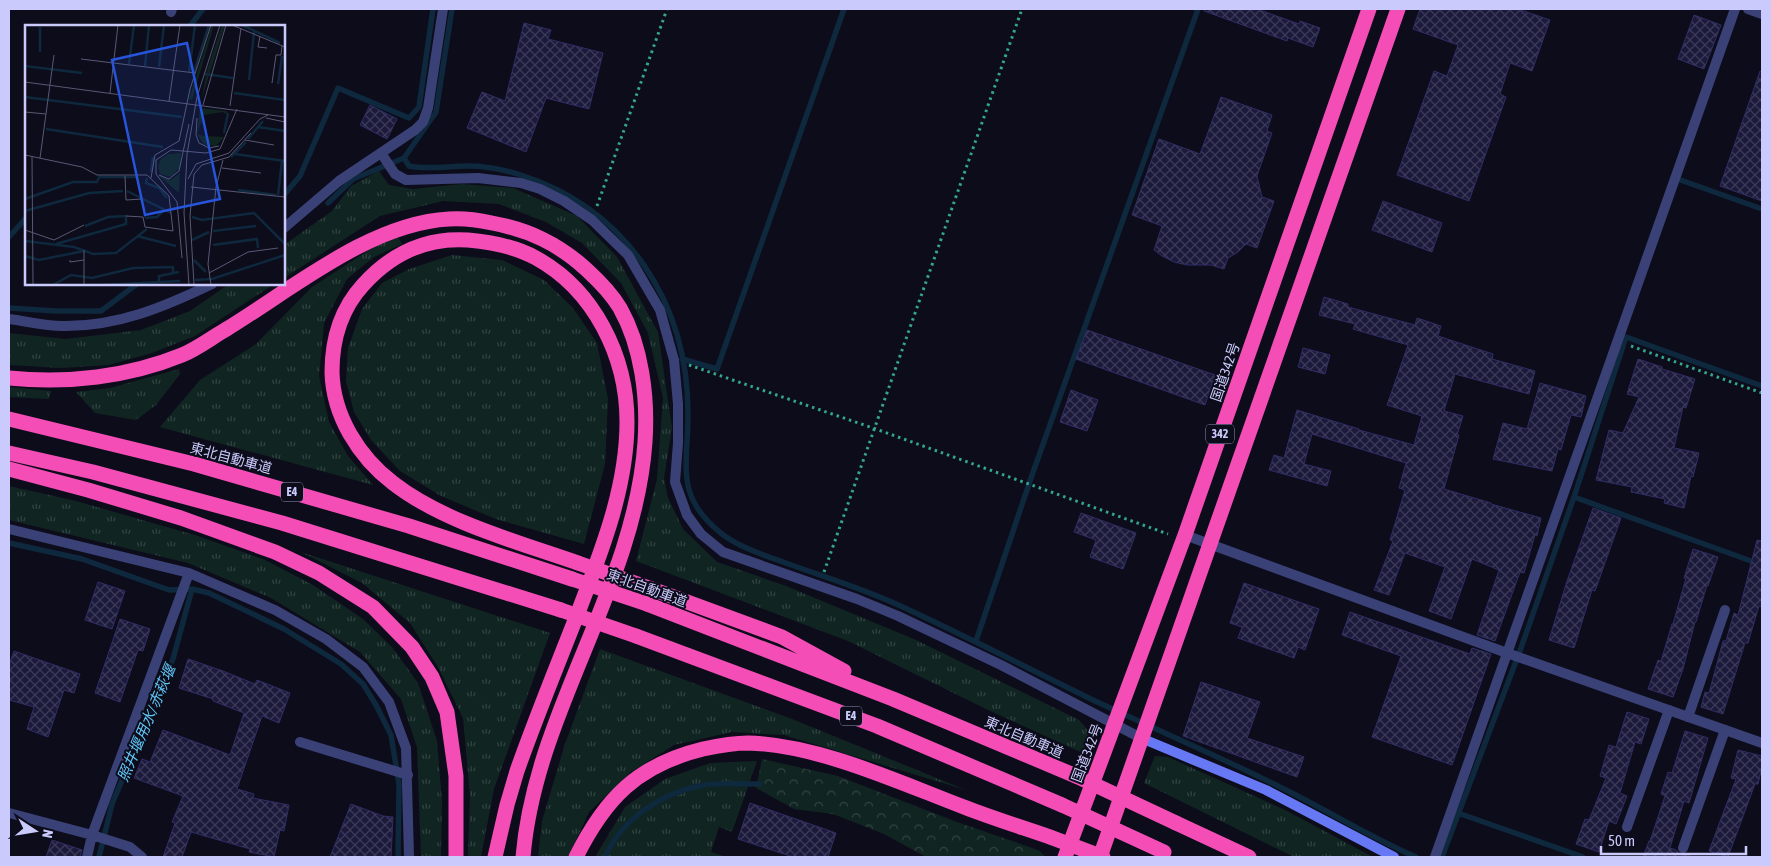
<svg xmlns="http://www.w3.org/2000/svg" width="1771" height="866" viewBox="0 0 1771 866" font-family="'Asap Condensed','Noto Sans JP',sans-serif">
<defs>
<pattern id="grass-tufts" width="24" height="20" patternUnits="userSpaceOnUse" patternTransform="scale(1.25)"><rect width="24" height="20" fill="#102521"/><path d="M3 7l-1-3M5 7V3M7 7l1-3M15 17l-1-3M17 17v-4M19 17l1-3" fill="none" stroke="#314342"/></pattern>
<pattern id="forest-crowns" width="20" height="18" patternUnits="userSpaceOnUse" patternTransform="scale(1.25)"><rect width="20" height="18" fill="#102521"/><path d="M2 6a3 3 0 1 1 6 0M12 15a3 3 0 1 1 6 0" fill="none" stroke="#314342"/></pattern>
<pattern id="building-cross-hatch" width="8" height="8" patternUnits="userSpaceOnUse" patternTransform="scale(1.25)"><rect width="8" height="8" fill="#1b1a3b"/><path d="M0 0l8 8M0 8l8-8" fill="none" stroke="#3b3a58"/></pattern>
</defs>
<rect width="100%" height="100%" fill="#0d0c1b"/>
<path fill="url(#grass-tufts)" d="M379,171L389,185L413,189L462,184L513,188L577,216L617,257L658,332L672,428L664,478L668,498L683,529L717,562L786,586L916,640L1079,720L1093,736L1087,755L986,709L848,641L636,561L657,479L663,398L648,333L621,283L582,243L546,222L499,204L443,201L380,216L284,278V245L332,211L351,186Z
M398,237L402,244L374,257L347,279L324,323L319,376L329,422L348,456L373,485L160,427L200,380L256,344L312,287L372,248Z
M452,255L502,260L544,280L573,308L597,343L608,399L605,464L584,544L496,519L441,496L400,471L371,440L354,412L346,381L348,348L362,309L382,283L409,269Z
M229,284H274L195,336L152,353L108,365L62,368L9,365V333L65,339L141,330L190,311Z
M179,369L180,374L156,405L136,420L95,413L76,392L110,388Z
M9,387L51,391L49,399L9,397Z
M9,486L76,501L198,536L265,560L313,585L363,619L392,647L418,683L437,741L442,801L441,857H421L417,747L401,699L360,652L271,598L188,563L9,520Z
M301,552L550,633L494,789L481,857H468L470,795L463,718L438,667L410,623L362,583Z
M600,649L792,719L966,790L784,735L732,732L674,745L631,772L589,812L568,857H538L542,821L565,744Z
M1155,756L1168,757L1285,810L1373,857H1294L1144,783Z
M757,761L732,832L719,827L711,852L726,857H595L625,807L665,779L710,763Z"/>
<path fill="url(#forest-crowns)" d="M762,759L838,776L957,822L1038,850L1046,857H926L884,834L833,814L794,809L756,788Z"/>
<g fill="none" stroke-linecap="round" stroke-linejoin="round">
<path stroke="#0e283d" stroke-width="5.5" d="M190,26L203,9
M404,158L409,166C429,170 448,166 468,166C485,166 505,170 521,175C627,209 688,303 688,414C688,467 674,496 722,534C739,547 763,555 783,562C824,577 868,590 907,609C970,638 1031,670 1093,700C1157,730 1223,758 1286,790C1330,812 1372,838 1416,857
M1675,178L1762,209
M284,195L300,176L338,88L409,118L419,107L433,9
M328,203L353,179L404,158L436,112L452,9
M9,237L26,218
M9,308L56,311H101L137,284
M682,359L717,369L844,9
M1574,497L1762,565
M9,543L82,559L169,590L192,589L209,593L284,629L341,664L363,684L376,705L391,735L399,784L398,857
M976,641L1031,478L1198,9
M1458,813L1583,857
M99,857L112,804L173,659L192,589
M605,857C622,818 662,793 703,785C721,782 742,784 760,784
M1442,857L1521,648L1574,497L1626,337L1762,386"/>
</g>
<path fill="url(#building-cross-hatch)" stroke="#302d66" d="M1204,9H1257L1299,24L1300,21L1320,28L1313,47L1288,38L1287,41L1204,11Z
M1420,9H1518L1550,20L1532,71L1510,63L1500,94L1506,97L1469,201L1397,175L1434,71L1447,76L1458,45L1413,29Z
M1694,15L1721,25L1704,69L1678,59Z
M524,23L551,30L548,39L603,53L589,109L546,98L526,152L467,128L482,92L505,101Z
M1760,71L1762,72V201L1720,186Z
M1221,97L1272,115L1267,131L1272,133L1257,176L1262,197L1274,201L1257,248L1246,244L1238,252L1228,258L1224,269L1211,265H1187L1174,262L1162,256L1154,250L1162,226L1132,215L1159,139L1200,154Z
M370,105L397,119L387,139L360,125Z
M1383,201L1442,223L1432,252L1372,230Z
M1324,297L1348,304V307L1415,325L1417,318L1441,326L1438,336L1493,354L1492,359L1535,371L1529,394L1455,374L1444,411L1463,416L1457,435H1459L1444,489L1491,503V504L1541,518L1537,536L1535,535L1524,573L1520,572L1495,641L1477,635L1499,570L1472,559L1451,619L1429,611L1445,567L1405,553L1389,595L1374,590L1393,541L1390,540L1405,490L1399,488L1406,463L1312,434L1304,464L1331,471L1327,486L1269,470L1274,455L1284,458L1297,410L1359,429V430L1414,445L1422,416L1387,405L1408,345L1353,329L1355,324L1319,315Z
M1087,330L1215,375L1205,405L1076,359Z
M1303,348L1330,355L1325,374L1298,367Z
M1638,359L1662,367V369L1695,379L1686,408L1683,407L1674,448L1699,453L1693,477L1691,476L1684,508L1664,503L1665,499L1631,492L1632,487L1596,480L1609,430L1623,433L1639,397L1627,394Z
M1540,383L1586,396L1581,417L1571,415L1561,450L1558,449L1552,471L1493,459L1503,423L1527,429Z
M1071,390L1098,400L1087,431L1060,422Z
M1593,508L1621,518L1595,591L1592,590L1574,648L1549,640L1567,581Z
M1081,513L1136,533L1123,569L1090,557L1096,540L1074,532Z
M1757,540L1762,541V607L1759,606L1748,643H1745L1723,714L1701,707L1705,692L1709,693L1723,641H1726L1734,613L1738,615Z
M1693,549L1718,557L1708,586L1707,585L1696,622H1695L1683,669L1673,697L1648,689L1658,660L1661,661L1672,624H1673L1686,578H1684Z
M98,582L125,591L112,629L85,620Z
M1244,583L1319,609L1305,650L1298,647L1294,658L1238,638L1242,627L1230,623Z
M1350,612L1470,654L1472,648L1491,654L1452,765L1372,737L1401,656L1342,635Z
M120,619L150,629L143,651L138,650L120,702L95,693Z
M14,651L80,674L74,693L64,690L48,737L27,729L34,707L9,700V665Z
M188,659L223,671L255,684L257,680L290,693L279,723L262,716L237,789L254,794L253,798L289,805L284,831L280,830L274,857L249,852L250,849L191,832L182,857H163L175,823L172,822L183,796L134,778L142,759L150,762L163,730L230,755L244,713L213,701V699L179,688Z
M1201,682L1260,702L1247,738L1304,757L1297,777L1183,736Z
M1627,712L1649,719L1641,744L1635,742L1620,793L1627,796L1616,824L1609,821L1599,852L1576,844L1585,819L1589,820L1606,778L1600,776L1609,745L1616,747Z
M1685,731L1708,738L1689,803L1684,801L1670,848L1676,850L1681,855L1690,854L1689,857H1643L1649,841H1650L1665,796L1661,794L1668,772L1672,773Z
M1738,750L1762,756V767L1758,784H1755L1728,857L1709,851L1736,779L1731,778Z
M750,803L836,833L828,857H793L738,839Z
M351,804L383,816L393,817L391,857H330Z
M52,840L82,850L80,857H46Z"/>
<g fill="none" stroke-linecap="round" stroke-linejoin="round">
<path stroke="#34a68e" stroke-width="3" stroke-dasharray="2.5 4" stroke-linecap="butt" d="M597,206L667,9
M1631,346L1762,393
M689,365L873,428L1168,534
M824,572L1022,9"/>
<path stroke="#3a4177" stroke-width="10" d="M1688,717L1725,610
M300,742L408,775
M1627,827L1669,710
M1683,848L1725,730"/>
<path stroke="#3a4177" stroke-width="10" d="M1748,9L1762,14
M171,12L172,9
M381,153L395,174L406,180L478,178L521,183L540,189L564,201L592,220L628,255L660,310L674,360L678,404V443L675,482L687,515L701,534L723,552L857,599L898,616L1001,665L1141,738
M284,228L339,181L415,130L423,122L428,108L443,9
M9,319C26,321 44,326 62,326C117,327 164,307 212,284
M9,529L189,573L275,610L326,639L363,667L389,702L406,748L409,857
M1185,535L1507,653L1762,743
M9,813L92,835L130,847L142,857
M87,857L92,835L189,573
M1435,857L1735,9"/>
<path stroke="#6778f5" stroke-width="10" d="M1141,738L1266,790L1394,857"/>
<path stroke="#f44db5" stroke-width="15" d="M9,378C67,384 128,377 182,355C197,349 211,338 225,330C291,290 370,223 449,219C463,218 478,220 492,223C529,230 559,244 587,270C599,281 611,293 620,308C642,347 648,398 645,442C635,588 535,711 523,857
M9,419L194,464L291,492L409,526L572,579
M9,453L93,472L282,523L561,610
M9,469L88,490L181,518L275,552L319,573L373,607L412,647L432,677L447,712L456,776V857
M652,589L782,637L844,671
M647,604L893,699L1076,776
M636,636L877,726L1062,805
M1176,823L1249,857
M495,857L507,805L517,771C536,717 558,664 579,610C602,550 627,487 627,422C627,356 594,290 536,258C516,247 491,242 468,240C426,237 391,254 363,285C341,309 332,340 332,372C333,416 359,457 393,483C443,522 518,542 578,563
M576,857C605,799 637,765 703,749C717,746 733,743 748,743C819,745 898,782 964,807C992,818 1021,827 1050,837
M1065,857L1185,535L1369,9
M1100,857L1398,9"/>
<path stroke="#f44db5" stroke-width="15" d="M578,563L652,589
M572,579L647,604
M561,610L636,636
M1076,776L1176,823
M1062,805L1164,852
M1050,837L1103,857"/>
</g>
<g text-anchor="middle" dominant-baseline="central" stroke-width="4" stroke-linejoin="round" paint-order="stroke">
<g fill="#0d0c1b" stroke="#9192b8" stroke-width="1">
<rect x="1206" y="424.5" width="28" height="19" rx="4"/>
<rect x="281" y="482.5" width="22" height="19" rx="4"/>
<rect x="840" y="706.5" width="22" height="19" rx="4"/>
</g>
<g font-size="12" font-weight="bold" fill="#cacbfc">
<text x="1220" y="434">342</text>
<text x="292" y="492">E4</text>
<text x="851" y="716">E4</text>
</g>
<g font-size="14" fill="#cacbfc" stroke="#0d0c1b">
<text transform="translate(1225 372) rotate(-71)">国道342号</text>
<text transform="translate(231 458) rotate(15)">東北自動車道</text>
<text transform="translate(647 588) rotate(20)">東北自動車道</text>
<text transform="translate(1024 737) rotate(23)">東北自動車道</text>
<text transform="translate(1087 753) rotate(-69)">国道342号</text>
</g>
<g font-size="15" font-style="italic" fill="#5fc5f5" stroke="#0d0c1b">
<text transform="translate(146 723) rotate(-67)">照井堰用水/赤萩堰</text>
</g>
</g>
<g transform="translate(25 25)">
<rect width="260" height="260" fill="#0d0c1b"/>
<path d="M187,0H189L167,75L164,74ZM197,0H200L176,76L182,45ZM172,109L179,111L199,112L191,121L179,120ZM156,128L155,142L146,152L135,149L133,141L136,134L143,129ZM155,148L154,168L133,150L146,155Z" fill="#102521"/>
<path d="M175,83L201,86L206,92L198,87L179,90L172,109Z" fill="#102521"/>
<path fill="none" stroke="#0e283d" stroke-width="2.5" d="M217,0L255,18M15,27V2M104,39L109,0M0,41L57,48M120,41L124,0M134,42L139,0M164,47L170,0M169,47L184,0M180,49L208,53M224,55L229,7M253,59L257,31M209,68L260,75M0,72L157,92M233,102L260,106M21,104L138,122M199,108L203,88M223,114L238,96M210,129L260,136M206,132L221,117M126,147L128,132M122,153L121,158L134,163L142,173M213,165L251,170M102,166L146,188M253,170L257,136M0,174L48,157H72L74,152H112M0,186L64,168L98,166M167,192L177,195L229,188L260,219M120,193L132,192L139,185M188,206L231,201M112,211L151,221M167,215L184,207M0,216L49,222L68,229L91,228L122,204M31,219L101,199V191L83,192L60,201M188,220L232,214L233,223M0,231L14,235L59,226M169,235L181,247M170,255L187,254L260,230M134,257V251L154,247M28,260L46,250L67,253L108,243L148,242V247M76,260L155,256"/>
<path fill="none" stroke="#595875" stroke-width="1" d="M207,0L260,22M235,11L233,22L242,23M56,34L170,48M0,57L260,92M247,58L251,30H256L257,21M85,68L93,0M144,76L155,0M178,80L201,0M205,81L216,3M0,87L21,89M172,93L171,110L174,118L184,123L194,121M241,93L260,97M220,115L249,120M0,130L57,142L72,150H122L144,171L148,206L120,202L118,192L101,191M7,132L8,260M15,133L29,30M197,143L236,148M134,150L144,154L154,146L164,99M100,151L101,175L117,174M126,153L130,130L154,116L165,64L186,0M163,154L171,139L204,128L235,94L243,90M166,162L260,172M0,205L29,215L59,200M157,233L152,177L131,149V135L146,125L181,128L195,124L212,84M45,235V237L59,235M184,248L223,227L253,223M59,260V225M164,260L159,188L162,129L172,72L195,0M169,260L165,191L169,149L177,140L204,132L226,108M186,260L183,239L191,162L198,135"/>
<path fill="#2654da" fill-opacity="0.15" stroke="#2654da" stroke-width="2.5" d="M162,18L195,174L120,190L87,35Z"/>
<rect width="260" height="260" fill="none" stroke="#cacbfc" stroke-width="2.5"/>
</g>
<rect width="1771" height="866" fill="none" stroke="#cacbfc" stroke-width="20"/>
<g transform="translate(35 831) rotate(102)" stroke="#0d0c1b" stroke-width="4" paint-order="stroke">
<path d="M0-4L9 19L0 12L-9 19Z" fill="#cacbfc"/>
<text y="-8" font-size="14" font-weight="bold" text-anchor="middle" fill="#cacbfc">N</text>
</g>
<path d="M1601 846v8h145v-8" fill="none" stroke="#cacbfc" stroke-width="2.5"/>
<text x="1608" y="846" font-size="15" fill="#cacbfc" stroke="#0d0c1b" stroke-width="4" paint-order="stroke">50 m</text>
</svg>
